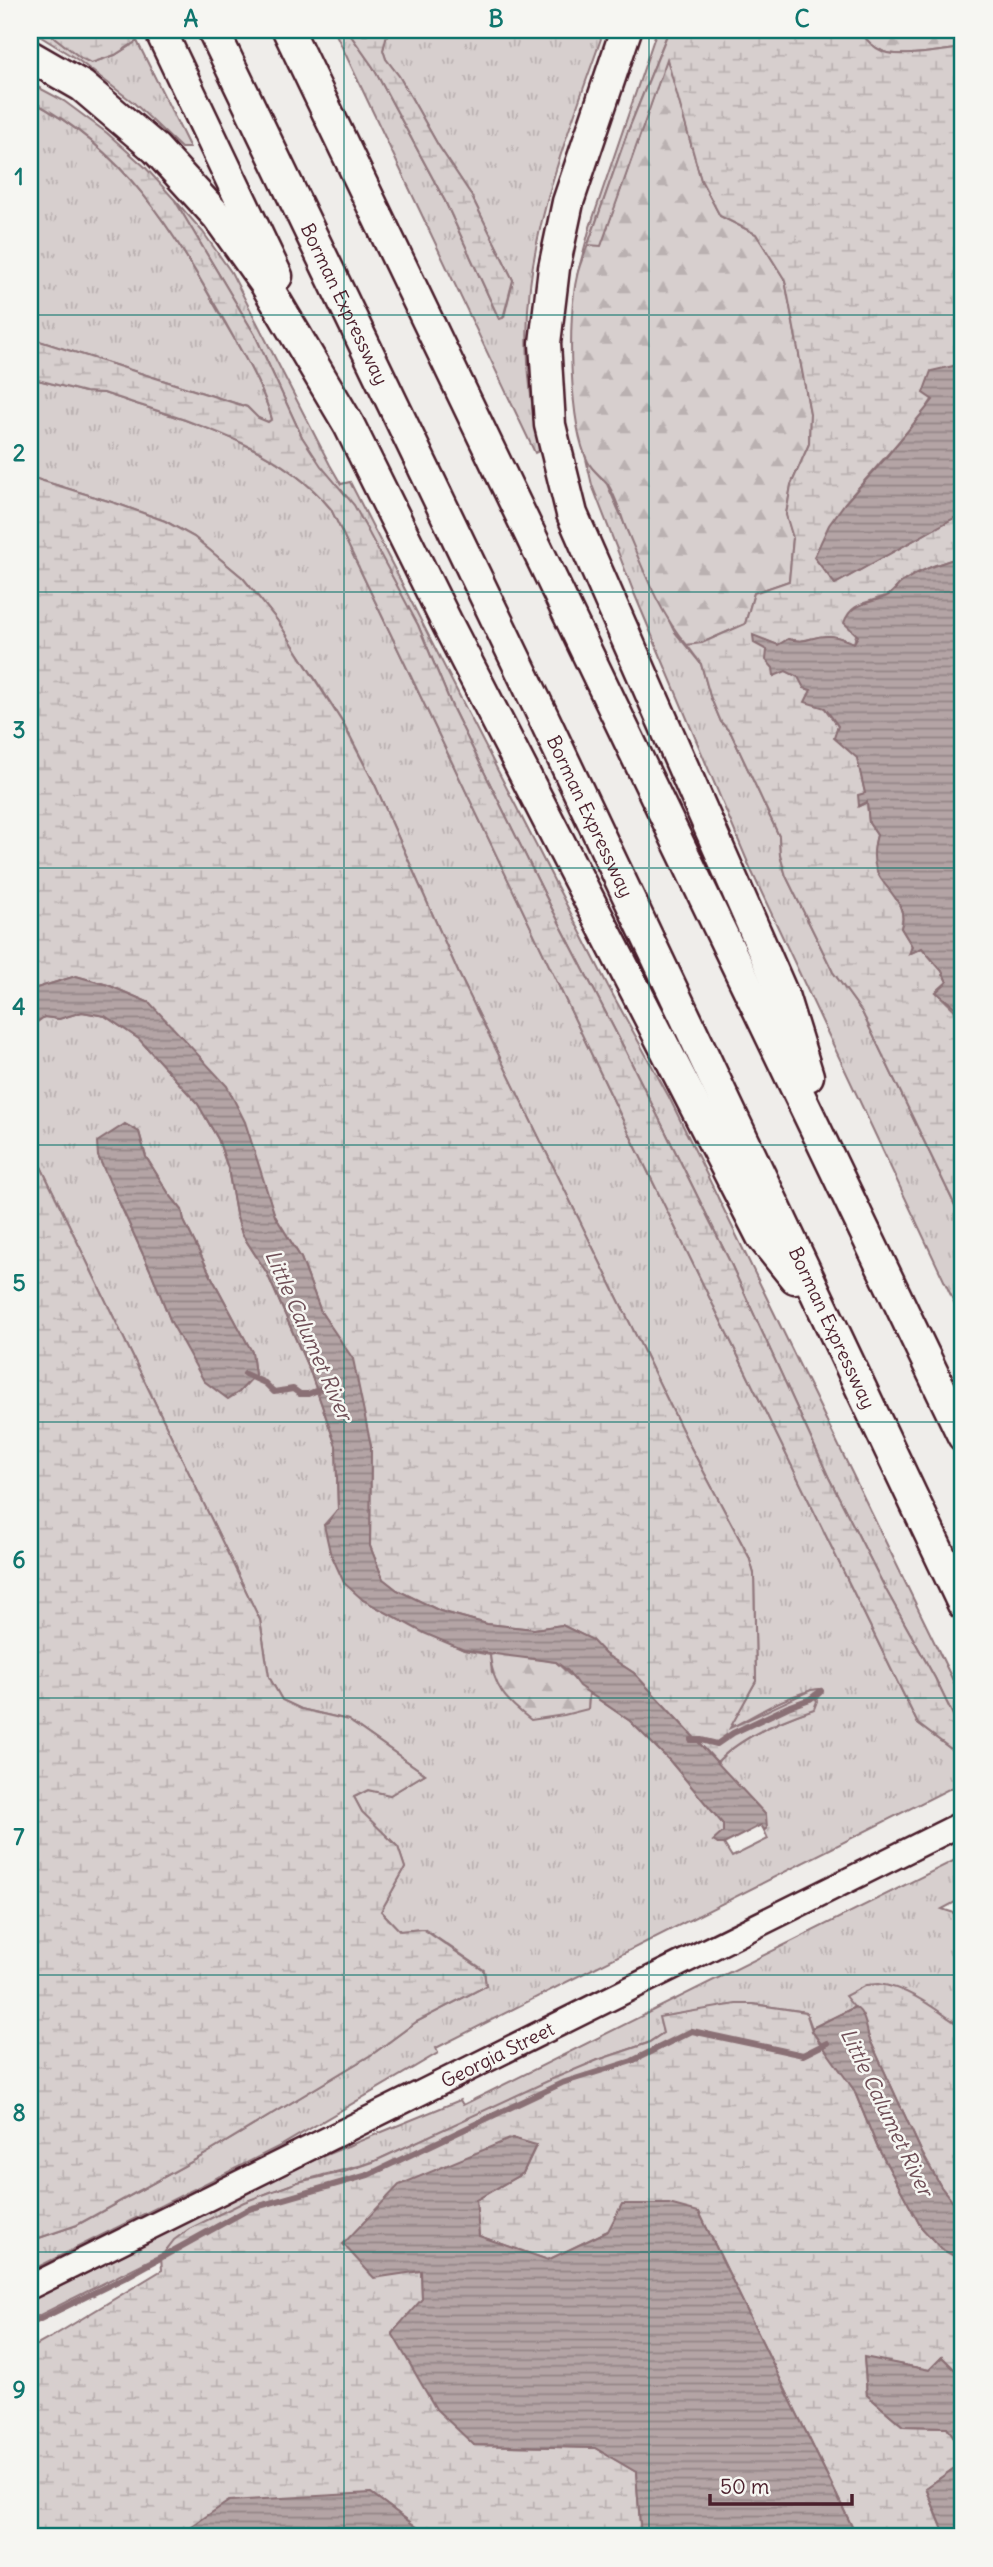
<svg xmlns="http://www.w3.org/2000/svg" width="993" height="2567" viewBox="0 0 993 2567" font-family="Delius,sans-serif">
<defs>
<pattern id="grass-tufts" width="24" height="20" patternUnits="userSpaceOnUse" patternTransform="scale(1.75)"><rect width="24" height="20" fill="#d7cfce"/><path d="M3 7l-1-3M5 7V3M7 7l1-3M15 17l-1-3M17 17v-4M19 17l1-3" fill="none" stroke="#bab1b1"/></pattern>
<pattern id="forest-firs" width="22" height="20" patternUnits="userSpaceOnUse" patternTransform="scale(1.75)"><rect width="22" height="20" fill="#d7cfce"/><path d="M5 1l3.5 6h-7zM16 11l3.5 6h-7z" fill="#bab1b1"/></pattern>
<pattern id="wetland-marsh" width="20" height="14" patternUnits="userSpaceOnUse" patternTransform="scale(1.75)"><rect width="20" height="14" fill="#d7cfce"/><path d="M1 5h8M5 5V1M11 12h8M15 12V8" fill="none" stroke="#bab1b1"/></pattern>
<pattern id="water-rules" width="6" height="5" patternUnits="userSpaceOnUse" patternTransform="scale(1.75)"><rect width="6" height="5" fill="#b4a4a5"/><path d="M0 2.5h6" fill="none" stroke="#948587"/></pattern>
</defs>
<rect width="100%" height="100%" fill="#efedea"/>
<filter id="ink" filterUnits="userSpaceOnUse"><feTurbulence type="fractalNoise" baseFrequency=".0143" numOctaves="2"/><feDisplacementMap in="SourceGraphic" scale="14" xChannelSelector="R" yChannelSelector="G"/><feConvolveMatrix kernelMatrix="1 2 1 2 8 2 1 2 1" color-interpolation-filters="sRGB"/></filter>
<g filter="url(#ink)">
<path fill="url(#grass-tufts)" stroke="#90777c" stroke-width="2" fill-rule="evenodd" d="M30,30H45L81,58L91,63L115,55L137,41L190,148H181L134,103L78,60Z
M334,30H347L373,67L445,201L499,319L504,317L513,280L470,193L438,145L399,76L386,59L383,50L388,30H604C576,112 540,199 530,286C524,339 528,398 541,450L535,453Z
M657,30H669L628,131L577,276L590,227Z
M30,100C124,149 172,228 222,318C241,350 261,383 272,419L268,422L258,418L247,407L30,338Z
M174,199L203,232L231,272L330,465L341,484L350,482L608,986L669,1097L963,1701V1736L935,1678L886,1590L829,1478L730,1262L624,1048L550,905L453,709L418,625L302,437L255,335Z
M30,378L85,392L104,393C184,421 275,441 331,509L631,1137L918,1724L963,1758V1782L436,2048L438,2053L282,2145L30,2271V2241L77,2225L204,2155L374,2053L416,2022L486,1986L484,1970L424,1929L400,1931L381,1911L405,1868L398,1847L362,1812L354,1797L368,1790L390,1795L425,1774L348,1720L301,1709L282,1700L269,1677L260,1620L30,1144V1027L44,1017L59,1019L82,1012L105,1016L139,1039L198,1104L218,1139L228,1169L236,1214L242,1234L267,1273L311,1374L336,1446L338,1509L324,1525L363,1600L464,1650L490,1655L492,1673L588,1709L589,1693L630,1721L670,1761L723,1824V1832L718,1844H724L732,1857L768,1839L764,1830L767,1828L717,1762C741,1737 781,1720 813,1709L820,1689C789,1693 757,1714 729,1729L756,1681L754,1574L749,1557L690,1446L459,974L375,785L343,722L277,620L243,578L194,537L165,521L118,504L30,477ZM125,1124L139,1132L146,1157L169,1194L182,1210L184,1221L211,1276L252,1352L255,1375L239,1392L171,1322L152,1274L98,1156Z
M576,415L587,460L593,469L607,484L643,566L674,631L701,664L710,696L721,722L731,733L779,836L780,855L786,876L833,972L862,1012L963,1222V1321L751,870L634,593L592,485Z
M963,1856V1898L942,1909L963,1916V2028L951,2020L853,2006L855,2007L812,2028L806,2012L753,2004L660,2017L663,2033L648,2043L598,2060L373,2162C348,2170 321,2174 296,2183C268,2192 242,2203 216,2216C196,2226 178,2234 164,2253L30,2320V2298L294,2168L460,2100L463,2105Z"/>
<path fill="url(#forest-firs)" stroke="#90777c" stroke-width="2" d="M860,30H963V48C946,50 899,58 884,52C874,48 865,39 860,30Z
M667,58L701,180L720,216L756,234L785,280L810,413L809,444L791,485L786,514L793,537L789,581L754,593L745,624L702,643L687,645C658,612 642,566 625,526C620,512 615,493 606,482C600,475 592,470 588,462C569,424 567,317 577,276C579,265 584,255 588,245H601Z
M498,1653L556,1662L589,1693L588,1709L564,1715L531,1720C506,1701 493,1687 490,1655Z"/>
<path fill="url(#wetland-marsh)" stroke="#90777c" stroke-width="2" d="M45,30L93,32L96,30H132L137,41L115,55L91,63L81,58Z
M347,30H361L363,35H367L369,30H388L383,50L386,59L399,76L438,145L470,193L513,280L503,318L499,319L445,201L373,67Z
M669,30H860C865,39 874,48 884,52C899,58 946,50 963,48V370L953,366L923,414L845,503L814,557L835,584L963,513V548L960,549L957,558L933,566L902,582L889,595L864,603L854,643C846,640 837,636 827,636C811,636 808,644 788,639L778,645L753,636L786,671L799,677L804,688L811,690L838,726L835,738L857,757L865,793L859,806L867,802L869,823L877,835C863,884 912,893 901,928L912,946L910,953L922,948L942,971L947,982L936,992L963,1018V1222L862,1012L833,972L786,876L780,855L779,836L731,733L721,722L710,696L701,664L687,645L702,643L745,624L754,593L789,581L793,538L786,515L791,485L809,444L810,413L785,280L756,234L720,216L701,180L667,59L601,246L588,245L628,131Z
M30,83L64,101L107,133L145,167L174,199L255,335L302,437L321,466L354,505L418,625L453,709L550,905L624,1048L730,1262L829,1478L886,1590L935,1678L963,1736V1758L918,1724L631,1137L331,509C275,441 184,421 104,393L85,392L30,378V338L247,407L258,418L268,422L272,419C262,384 242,353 225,322C173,231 126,150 30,100Z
M30,477L118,504L165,521L194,537L243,578L277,620L342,722L375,785L459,974L690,1446L749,1557L754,1574L756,1681L730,1728L811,1690L820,1689L822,1693L816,1699L817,1701L814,1709C781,1720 741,1737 717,1762L634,1673L605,1654L590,1639L562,1625L534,1629L487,1624L440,1611L397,1590L383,1579L370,1546L371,1446L336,1336L321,1312L301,1258L275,1216L259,1171L150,1003L108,985L76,976L30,990Z
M30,1144L260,1620L269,1677L282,1700L301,1709L348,1720L425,1774L390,1795L368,1790L354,1797L362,1812L398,1847L405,1868L381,1911L400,1931L423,1929L484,1971L486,1986L416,2022L374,2053L204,2155L77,2225L30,2241Z
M878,1984C909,1987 938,2011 963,2028V2154C952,2173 959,2174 963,2192C965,2199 963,2208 963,2215L941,2187L922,2153L869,2038C863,2014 859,2014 845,1996L866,1985Z
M736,2004H753L806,2012L812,2031L821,2045L836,2061L854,2090L877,2146L921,2227L941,2248L963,2261V2378L942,2357L930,2370L864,2358L867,2395L903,2426L947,2427L963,2450V2462L926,2488L946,2537H857L699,2212L608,2231L548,2260L479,2236L476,2200L523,2173L536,2146L512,2138L421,2271L422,2299L474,2445L595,2448L636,2472L641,2537H430L371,2493L193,2526L200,2537H30V2349L50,2338L162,2270L161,2257L174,2240L189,2229L244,2202L298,2182L344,2172L373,2162L550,2080L598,2060L648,2043L663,2033L659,2017Z"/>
<path fill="url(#water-rules)" stroke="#8a6f74" stroke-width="2" d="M953,366L963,370V513L835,584L814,557L829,525L845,503L883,461L933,400L923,393L931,371Z
M963,548V1018L957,1009L936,992L947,982L942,971L922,948L909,954L912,946L901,928C908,907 891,894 881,879C872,866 873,849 877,835L869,823L867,802L859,806L858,795L865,793L857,758L834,738L838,726L825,708L805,702L811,690L804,688L798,677L786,671L774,676L773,668L766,660L767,650L754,643L753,635L778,645L788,639C808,644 810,636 827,636C836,635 846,640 854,643L858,636L844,623C852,599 872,605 889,595C894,592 897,586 901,583C917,571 938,564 957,558L961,549Z
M76,976L108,985L150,1003L227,1086L245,1122L275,1216L301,1258L321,1312L353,1359L371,1446L370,1546L383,1579L397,1590L440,1611L487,1624L534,1629L562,1625L591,1639L605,1654L634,1673L766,1815L767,1828L764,1830L761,1825L724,1844H718L713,1841L723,1832V1824L670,1761L630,1721L579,1686L568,1671L556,1662L464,1650L424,1633L363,1600L344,1583L330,1552L324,1525L328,1523L338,1509L336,1446L311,1374L267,1273L242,1234L236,1214L228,1168L218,1139L198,1104L139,1039L105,1016L82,1012L59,1019L44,1017L30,1027V990Z
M125,1124L139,1132L146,1157L169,1194L182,1210L184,1221L211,1276L252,1352L255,1375L239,1392L228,1399L204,1381L171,1322L152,1274L98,1156L97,1142Z
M855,2007C865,2013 866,2027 869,2038L922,2153L941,2187L963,2215V2261L941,2249L921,2227L877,2146L854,2090L812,2031V2028Z
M512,2138L536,2145L523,2173L476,2200L479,2236L548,2260L608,2231L622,2204H669L699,2212L857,2537H641L636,2472L595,2448L474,2445L436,2409L392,2333L422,2299L421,2271L374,2278L343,2244L399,2185Z
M864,2357L929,2370L942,2357L963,2378V2450L947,2427L903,2426L867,2395Z
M963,2462V2537H946L926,2488Z
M371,2493L430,2537H200L192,2526L229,2501Z"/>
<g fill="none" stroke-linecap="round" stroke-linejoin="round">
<path stroke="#8a6f74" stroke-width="6" d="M245,1374L265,1383L274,1392L293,1389L300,1394H308L323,1388
M691,1740H701L717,1744L733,1733L788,1707L810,1699L821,1691
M30,2324L124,2278L249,2209L368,2175L562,2083L632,2061L692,2031L803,2055L827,2043"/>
<defs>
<g id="secondary">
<path id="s1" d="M30,2287L963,1823"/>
</g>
<g id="highway">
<path d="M160,30L277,276"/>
<path id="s2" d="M213,30L539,708L963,1604"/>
<path d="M288,30L963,1436"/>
<path d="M626,30L568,202L554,268L545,343L550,425L572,514L783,995L808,1076"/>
<path d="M30,56L82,86L156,149L218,217L265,283L349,425L447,623L762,1237L795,1278"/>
</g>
</defs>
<use href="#secondary" stroke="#4a1f2b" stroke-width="28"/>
<use href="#highway" stroke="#4a1f2b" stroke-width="35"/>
<use href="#secondary" stroke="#f6f6f2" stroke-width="23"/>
<use href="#highway" stroke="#f6f6f2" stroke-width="30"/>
</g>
</g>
<path fill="none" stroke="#0f766e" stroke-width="2" stroke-opacity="0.55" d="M344,30V2537M649,30V2537M30,315H963M30,592H963M30,868H963M30,1145H963M30,1422H963M30,1698H963M30,1975H963M30,2252H963"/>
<g text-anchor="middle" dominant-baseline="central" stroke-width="5" stroke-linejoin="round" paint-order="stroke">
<g font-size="19" fill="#4a1f2b" stroke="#f6f6f2">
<text stroke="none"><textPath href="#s2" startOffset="304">Borman Expressway</textPath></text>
<text stroke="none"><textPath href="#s2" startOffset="872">Borman Expressway</textPath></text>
<text stroke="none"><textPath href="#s2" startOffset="1438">Borman Expressway</textPath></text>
<text stroke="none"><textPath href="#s1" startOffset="522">Georgia Street</textPath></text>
</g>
<g font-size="21" font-style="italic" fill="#6f4e56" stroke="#f6f6f2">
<text transform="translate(309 1335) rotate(66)">Little Calumet River</text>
<text transform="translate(887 2112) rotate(64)">Little Calumet River</text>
</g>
</g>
<rect width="993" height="2567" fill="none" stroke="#f6f6f2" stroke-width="77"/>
<path d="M710 2494v10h142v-10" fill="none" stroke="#4a1f2b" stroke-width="3.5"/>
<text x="720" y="2494" font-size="21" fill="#4a1f2b" stroke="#f6f6f2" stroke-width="5" paint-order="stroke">50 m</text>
<rect x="38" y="38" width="916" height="2490" fill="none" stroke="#0f766e" stroke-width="2.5"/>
<g font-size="23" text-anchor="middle" font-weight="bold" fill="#0f766e">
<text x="191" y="27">A</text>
<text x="496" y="27">B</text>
<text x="802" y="27">C</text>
<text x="19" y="185">1</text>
<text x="19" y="461">2</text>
<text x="19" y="738">3</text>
<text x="19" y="1015">4</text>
<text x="19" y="1291">5</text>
<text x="19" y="1568">6</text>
<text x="19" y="1845">7</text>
<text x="19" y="2121">8</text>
<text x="19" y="2398">9</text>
</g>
</svg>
